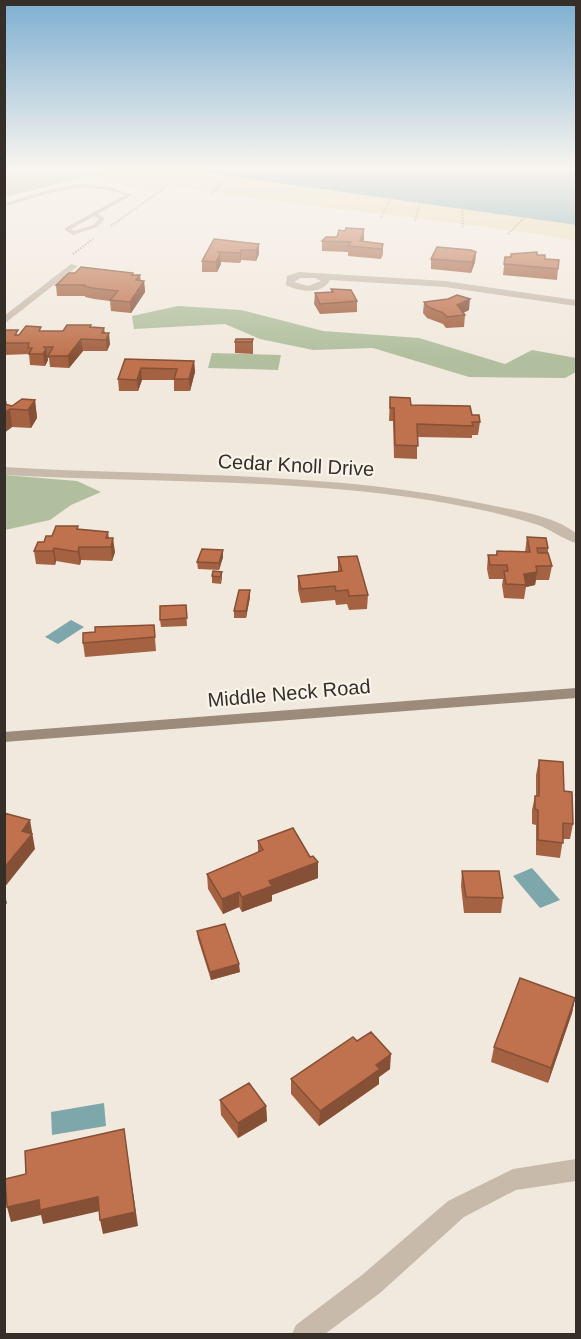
<svg xmlns="http://www.w3.org/2000/svg" width="581" height="1339" viewBox="0 0 581 1339" font-family="Arial,sans-serif">
<rect width="100%" height="100%" fill="#f1e9dd"/>
<path fill="#b1bf9e" d="M5,170H111L5,197Z
M178,306L241,310L323,331L419,338L505,364L532,350L576,358V372L565,378L469,377L373,348L313,350L260,339L225,324L134,329L132,316Z
M212,353L281,355L278,370L208,368Z
M4,475L77,481L101,492L71,505L50,520L5,530Z"/>
<path fill="#eaddb6" d="M111,170H201L576,225V241C442,217 304,209 169,185L151,192L84,177Z"/>
<path fill="#7ea7ac" d="M201,170H576V225L216,174Z
M71,620L84,627L58,644L45,637Z
M532,868L560,900L540,908L513,876Z
M104,1103L106,1126L52,1135L51,1112Z"/>
<g fill="none" stroke-linecap="round" stroke-linejoin="round">
<path stroke="#b4a494" stroke-width="2" stroke-dasharray="1.5 1.5" stroke-linecap="butt" d="M94,175L107,170
M212,194L233,170
M462,205L463,227
M381,217L394,191
M415,221L427,179
M111,226L167,186
M508,234L530,212
M73,254L93,239"/>
<path fill="#c8baaa" fill-rule="evenodd" d="M82,184L113,188L132,195L98,214L105,219L97,227L73,235L65,230V228L125,195C81,179 46,194 4,207V204C30,195 55,187 82,184ZM94,216L99,219L93,225L74,231L71,229Z"/>
<path fill="#c8baaa" fill-rule="evenodd" d="M71,264L78,266L4,324V316Z
M299,272L445,281L576,300V306L445,287L330,280C323,295 299,292 286,285L287,276ZM300,278H315L321,281L308,286L294,282Z
M4,467C166,477 332,470 490,505C519,511 553,516 576,533V543C564,540 549,528 535,524C501,513 464,506 428,500C290,478 145,483 4,475Z
M576,1159V1181L516,1190L464,1217L380,1293L325,1334H292L296,1325L362,1275L448,1201L513,1169Z"/>
<path fill="#9c8a7b" fill-rule="evenodd" d="M576,688V698L4,742V732Z"/>
</g>
<path fill="#a46242" d="M337,237L364,239L363,241L383,244V254L381,259L348,256V252L322,251V241Z
M214,239L259,244V254L256,261L241,260L240,263L221,262V264L217,272H202V261Z
M476,252L475,262L471,273L431,269V259Z
M537,255L545,259L558,269L557,280L503,275L505,257Z
M133,275H140L141,281H144L145,292L131,313L111,311L110,301L94,299L85,297V296H57L56,285Z
M331,289L357,301V312L320,314L314,304L315,293L331,292Z
M424,302L469,310L463,313L465,315L464,327L446,328L443,324L427,318L423,313Z
M91,327L104,328L105,333L110,344L107,351H83L69,368L50,367L49,358H47L48,360L45,366L30,365L29,354L4,355V330L18,335L42,331H63Z
M253,339V354L235,353V342Z
M125,359L194,361L195,372L190,391H174V380H142L138,391H119L118,379Z
M5,396L7,405L12,406L35,400L37,418L31,428L12,427L4,433Z
M390,397L411,405L472,415L480,422L478,435H472V438L417,437V459L394,458L393,421H389Z
M78,526V530L108,532L109,538L115,552L112,561L81,560L80,565L56,561L55,565L36,564L34,551L44,542L52,536Z
M527,537L548,548V553L552,566L549,580H536L535,585L526,587L524,599L504,598L502,585L503,579H489L487,569L488,555H496L497,551L525,552Z
M223,557L219,570L198,569L197,562Z
M338,557L368,595L367,609L349,610L347,604L336,605L335,600L301,603L298,590V576L338,572Z
M222,572V579L221,584L212,583V576Z
M250,597L246,618H234V611Z
M186,605L187,626L161,627L160,620Z
M154,625L156,651L85,657L83,643Z
M539,760L564,791L573,824L570,839H563L560,858L536,855V825L532,824V810L535,796H536V775Z
M258,841L310,857L318,862V878L272,895V901L242,912L239,907L223,914L208,889L207,874L258,852Z
M462,871L503,898L501,913H464L461,886Z
M197,931L240,972L211,980L198,939Z
M575,998L572,1013L548,1083L491,1062L494,1047Z
M357,1041L390,1069L379,1077V1084L319,1126L291,1094V1079Z
M220,1100L266,1106L267,1121L238,1138L221,1115Z"/>
<path fill="#865036" d="M364,229V239L361,248L360,241Z
M259,244V254L256,261V250Z
M241,250V260L240,263V253Z
M476,252L475,262L471,273L472,262Z
M220,254L221,264L217,272L216,262Z
M144,281L145,292L131,313L130,302Z
M470,299L469,310L456,316L457,305Z
M109,333L110,344L107,351L106,340Z
M81,339L83,351L69,368L68,356Z
M46,349L48,360L45,366L43,354Z
M194,361L195,372L190,391L189,379Z
M141,368L142,380L138,391L137,380Z
M5,396L8,411L10,409L12,427L4,433V397Z
M35,400L37,418L31,428L28,410Z
M113,538L115,552L112,561L111,547Z
M79,547L81,560L80,565L78,552Z
M54,548L56,561L55,565L53,551Z
M223,550V557L219,570V563Z
M537,572L535,585L526,587L524,574Z
M250,590V597L246,618V611Z
M30,820L35,849L4,888V868L22,831Z
M318,862V878L272,895V901L242,912V897L269,881Z
M4,892L7,903L4,907Z
M239,892V907L223,914L222,899Z
M239,964L240,972L211,980L210,972Z
M575,998L572,1013L548,1083L551,1068Z
M391,1054L390,1069L379,1077V1084L319,1126L320,1111L376,1065Z
M266,1106L267,1121L238,1138V1123Z
M126,1144L138,1226L103,1234L100,1220Z
M98,1197L100,1211L43,1224L41,1215L11,1222L7,1207L39,1200Z"/>
<path fill="#bf724d" stroke="#865036" stroke-width="1.5" d="M346,228L364,229L360,241L383,244L382,249L348,246L351,242L322,241L326,237H337L339,230L345,231Z
M214,239L259,244L256,250H241L240,253L218,252L220,254L216,262L202,261Z
M437,247L471,250L476,252L472,262L431,259Z
M537,252V255H545V259L559,260L558,269L504,264L505,257H511V254Z
M81,267L133,273L132,275H140L136,280L144,281L130,302L110,300L118,291L92,288L84,286L85,285H56L69,273H75Z
M331,289L351,290L357,301L320,304L315,293L333,292Z
M457,295L470,299L457,305L465,315L447,317L443,313L428,307L424,302L448,299Z
M67,325H91L90,327L104,328L102,333H109L106,340L81,339L68,356H48L53,347H44L46,349L43,354H29L32,348H28L29,343H4V330H18L15,335H19L26,326L41,327L39,331H63Z
M236,339H253L252,342H235Z
M125,359L194,361L189,379H174L177,369L141,368L137,380L118,379Z
M390,397L410,398L411,405L470,406L472,415H479L480,422H472L473,426L417,424L418,446L395,445L394,408H390Z
M22,399L35,400L28,410L10,409L4,413V404L12,406Z
M56,526H78L77,529L108,532L106,538H113L111,547H79L78,552L54,548L53,551H34L38,542H44L46,536H52Z
M527,537L546,538L548,548H537L538,553H548L552,566H536L537,572L524,574L526,585L506,584L504,571H508L507,565H490L488,555H497V551L530,552Z
M202,549L223,550L219,563L197,562Z
M357,556L368,595L349,596L348,590L336,591L335,586L301,589L298,576L342,571L338,557Z
M213,571L222,572L220,577L212,576Z
M239,590H250L246,611H234Z
M186,605L187,618L160,620V606Z
M154,625L155,637L83,643V633L95,632V627Z
M539,760L563,762L564,791L572,792L573,824L563,823V843L538,840V810L535,809V796H539Z
M4,813L30,820L22,831L32,834L4,868Z
M293,828L310,857L313,856L318,862L269,881L272,886L242,897L239,892L222,899L207,874L263,850L258,841Z
M462,871H499L503,898L466,897Z
M225,924L239,964L210,972L197,931Z
M520,978L575,998L551,1068L494,1047Z
M371,1032L391,1054L376,1065L380,1069L320,1111L291,1079L353,1037L357,1041Z
M249,1083L266,1106L238,1123L220,1100Z
M124,1129L135,1212L100,1220L98,1197L40,1210L39,1200L7,1207L5,1179L26,1174L25,1151Z"/>
<linearGradient id="sky" x2="0" y2="1"><stop stop-color="#7dafd0"/><stop offset="0.47" stop-color="#f9f5f0"/><stop offset="1" stop-color="#f9f5f0" stop-opacity="0"/></linearGradient>
<rect width="581" height="358" fill="url(#sky)"/>
<g text-anchor="middle" dominant-baseline="central" stroke-width="4.5" stroke-linejoin="round" paint-order="stroke">
<g font-size="20" fill="#362e29" stroke="#f9f3e9">
<text transform="translate(296 465) rotate(3)">Cedar Knoll Drive</text>
<text transform="translate(289 693) rotate(-5)">Middle Neck Road</text>
</g>
</g>
<rect width="581" height="1339" fill="none" stroke="#362e29" stroke-width="12"/>
</svg>
